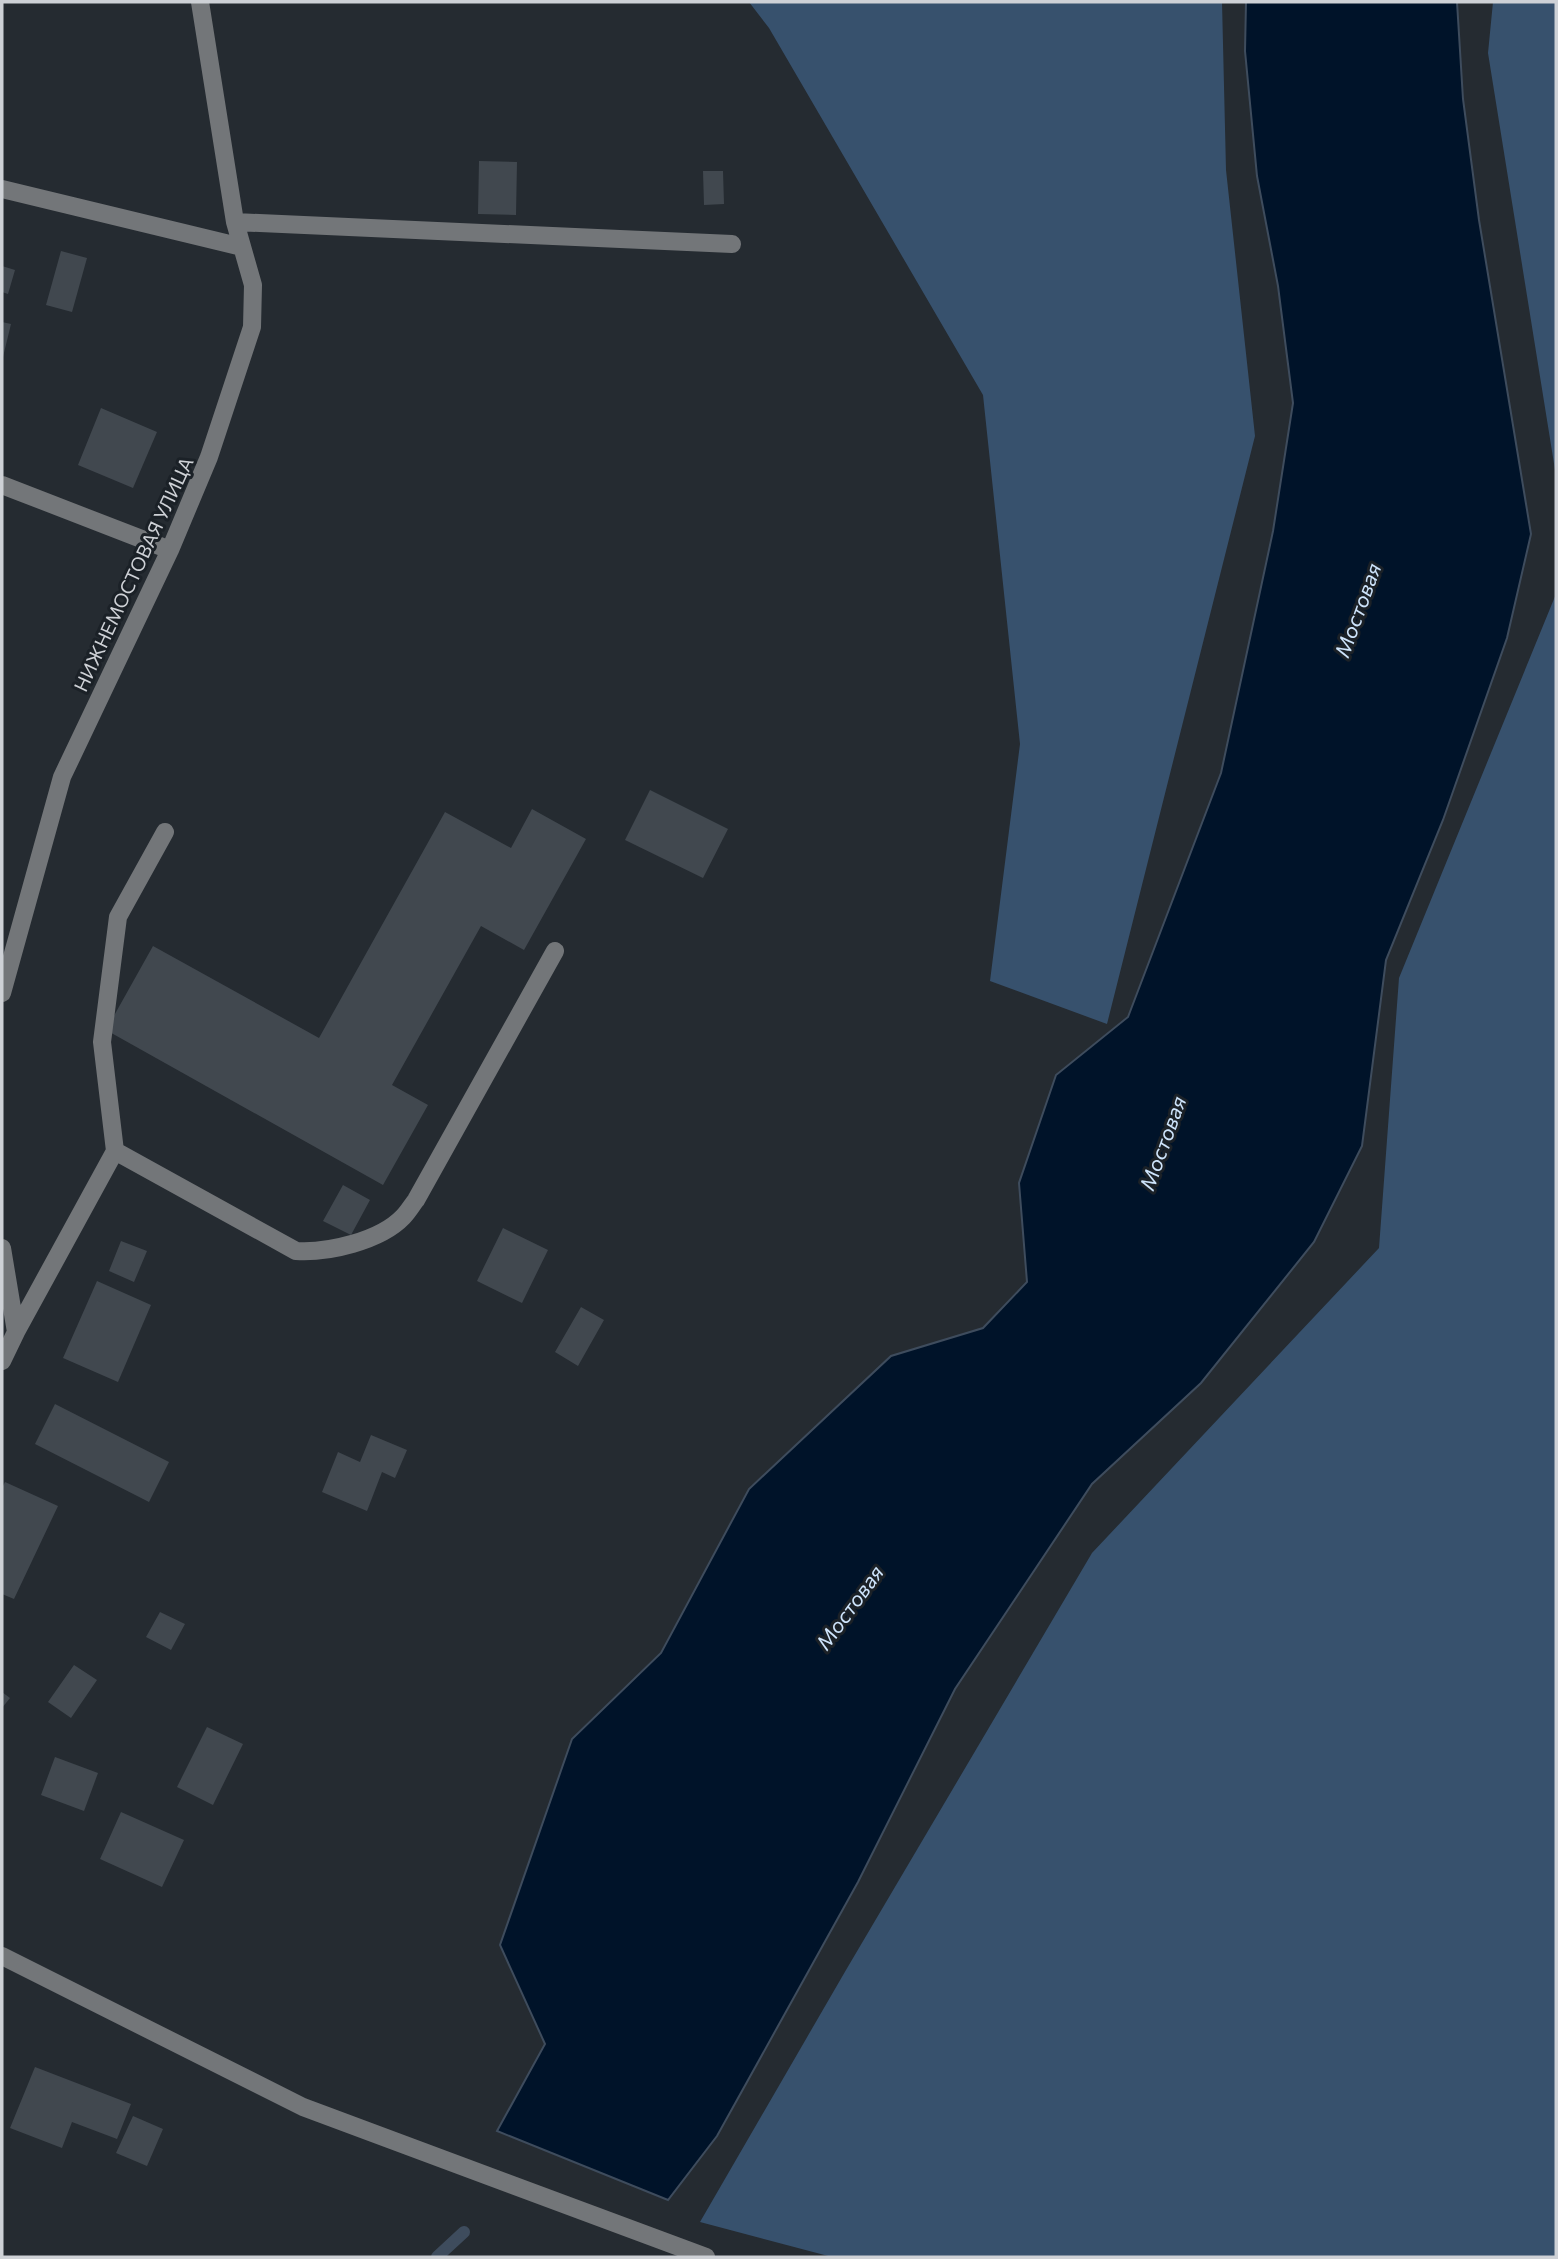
<svg xmlns="http://www.w3.org/2000/svg" width="1558" height="2259" viewBox="0 0 1558 2259" font-family="Commissioner,sans-serif">
<rect width="100%" height="100%" fill="#252b31"/>
<path fill="#37516d" d="M749,2H1222L1226,170L1255,436L1107,1024L990,981L1020,744L983,395L769,28Z
M1493,2H1556V476L1488,53Z
M1556,594V2257H832L700,2222L846,1970L1092,1553L1379,1248L1399,978Z"/>
<path fill="#001329" stroke="#3e4c5d" stroke-width="2" d="M1246,2H1457L1463,99L1479,220L1531,534L1507,638L1443,820L1386,960L1362,1146L1314,1242L1201,1383L1092,1484L955,1689L858,1882L717,2136L668,2200L497,2131L545,2044L500,1945L572,1739L661,1653L749,1489L891,1356L983,1328L1027,1282L1019,1183L1056,1075L1128,1017L1221,773L1273,531L1293,403L1278,286L1257,176L1245,51Z"/>
<g fill="none" stroke-linecap="round" stroke-linejoin="round">
<path stroke="#3e4c5d" stroke-width="12" d="M437,2257L464,2232"/>
</g>
<path fill="#41484f" d="M479,161L517,162L516,215L478,214Z
M703,171H723L724,204L704,205Z
M61,251L87,258L72,312L46,305Z
M2,266L15,270L8,294L2,292Z
M2,322L11,324L3,357H2Z
M101,408L157,432L133,488L78,465Z
M650,790L728,829L703,878L625,840Z
M532,809L586,839L524,950L481,926L392,1085L428,1105L383,1185L106,1030L153,946L319,1038L445,812L511,848Z
M343,1185L370,1200L351,1235L323,1221Z
M503,1228L548,1250L522,1303L477,1281Z
M121,1241L147,1251L134,1282L109,1271Z
M97,1281L151,1305L118,1382L63,1358Z
M581,1307L604,1320L578,1366L555,1352Z
M55,1404L169,1462L149,1502L35,1444Z
M371,1435L407,1450L395,1478L382,1472L367,1511L322,1492L338,1452L360,1462Z
M5,1482L58,1506L14,1599L2,1594V1488Z
M160,1612L185,1624L171,1650L146,1637Z
M74,1665L97,1680L71,1718L48,1702Z
M2,1692L10,1698L2,1708Z
M207,1727L243,1744L213,1805L177,1787Z
M55,1757L98,1773L84,1811L41,1795Z
M121,1812L184,1840L162,1887L100,1859Z
M35,2067L131,2104L117,2139L72,2122L62,2148L10,2128Z
M133,2116L163,2129L147,2166L116,2153Z"/>
<g fill="none" stroke-linecap="round" stroke-linejoin="round">
<path stroke="#737679" stroke-width="18" d="M2,189L242,247
M235,222L732,244
M2,485L170,550
M2,993L62,777L170,550L209,457L252,327L253,285L235,222L200,2
M115,1151L102,1042L118,917L165,832
M2,1248L16,1332L2,1361
M16,1332L115,1151L296,1251C328,1253 380,1241 403,1217C408,1212 412,1205 416,1200L555,951
M2,1956L303,2107L706,2257"/>
</g>
<g text-anchor="middle" dominant-baseline="central" stroke-width="6" stroke-linejoin="round" paint-order="stroke">
<g font-size="19" fill="#ced1d6" stroke="#1b2127">
<text transform="translate(133 574) rotate(-65)">НИЖНЕМОСТОВАЯ УЛИЦА</text>
</g>
<g font-size="21" font-style="italic" fill="#cee4fb" stroke="#1b2127">
<text transform="translate(1357 610) rotate(-70)">Мостовая</text>
<text transform="translate(1162 1143) rotate(-70)">Мостовая</text>
<text transform="translate(849 1607) rotate(-54)">Мостовая</text>
</g>
</g>
<rect width="1558" height="2259" fill="none" stroke="#ced1d6" stroke-width="7"/>
</svg>
